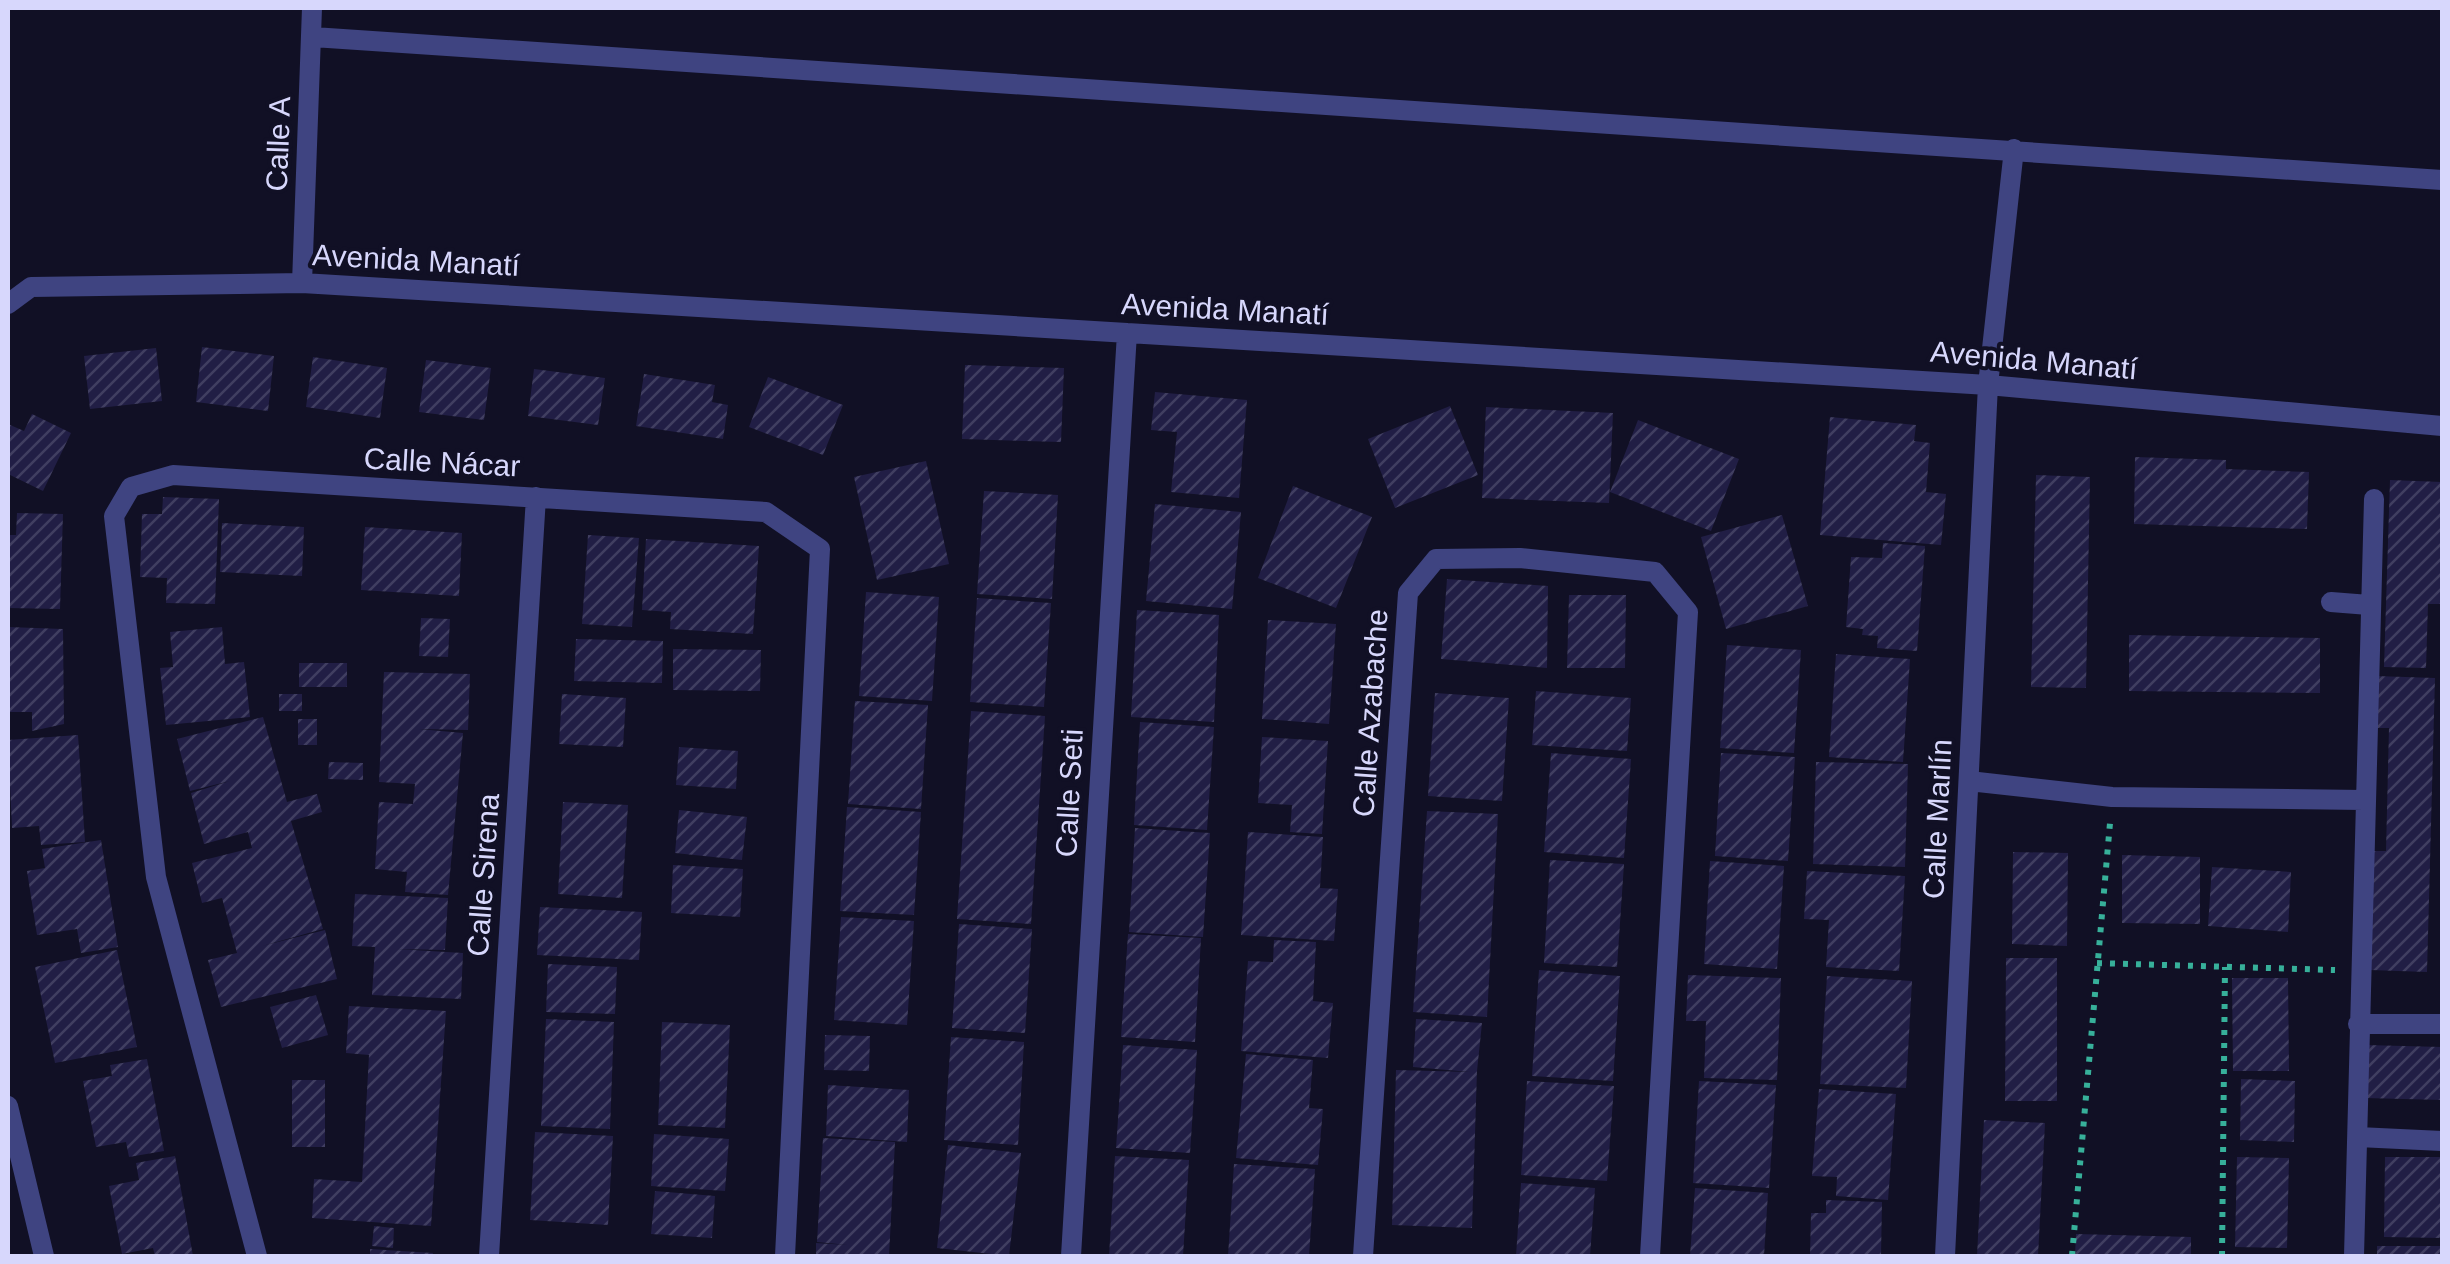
<svg xmlns="http://www.w3.org/2000/svg" width="2450" height="1264" viewBox="0 0 2450 1264" font-family="Arial,sans-serif">
<defs>
<pattern id="building-hatch" width="6" height="6" patternUnits="userSpaceOnUse" patternTransform="scale(2.5)"><rect width="6" height="6" fill="#211e45"/><path d="M-1 1l2-2M0 6l6-6M5 7l2-2" fill="none" stroke="#403e61"/></pattern>
</defs>
<rect width="100%" height="100%" fill="#111025"/>
<path fill="url(#building-hatch)" d="M202,347L274,356L268,411L196,402Z
M156,348L162,401L90,409L84,356Z
M313,357L387,368L380,418L306,407Z
M426,360L491,368L484,420L419,412Z
M965,365L1064,368L1061,442L962,439Z
M534,369L605,378L598,425L528,416Z
M644,374L715,385L712,402L728,405L723,439L636,426Z
M768,377L843,405L823,455L749,427Z
M1155,392L1247,400L1239,498L1171,492L1177,432L1151,430Z
M1450,406L1478,475L1395,508L1368,439Z
M1486,407L1613,413L1609,503L1482,498Z
M32,414L71,433L43,491L8,474V424L24,431Z
M1830,417L1916,425L1914,441L1930,443L1926,492L1946,494L1941,545L1820,535Z
M1638,420L1739,459L1711,531L1610,492Z
M2135,457L2226,460V469L2309,472L2307,529L2134,524Z
M926,461L949,564L877,580L854,477Z
M2036,475L2090,477L2086,688L2031,687Z
M2390,480L2442,482L2441,604H2428L2426,668L2384,667Z
M1293,486L1372,517L1336,608L1258,578Z
M984,491L1058,495L1052,599L977,594Z
M163,497L219,499L215,604L166,603L167,578L140,577L142,514H162Z
M1155,504L1241,512L1232,609L1146,601Z
M17,513L63,514L60,609L8,608V535H16Z
M1782,515L1808,606L1726,629L1701,537Z
M222,523L304,527L302,576L220,572Z
M365,527L462,533L459,596L361,590Z
M588,535L639,538L632,627L582,624Z
M646,539L759,546L753,634L670,629L671,612L642,610Z
M1883,543L1925,546L1917,651L1877,648L1878,636L1862,635L1863,629L1846,627L1851,557L1882,558Z
M1447,579L1548,586L1547,668L1441,659Z
M866,592L939,597L932,701L859,696Z
M1569,595H1626L1625,668H1567Z
M977,598L1051,603L1044,707L970,702Z
M1137,610L1219,615L1214,722L1131,717Z
M421,618L450,619L448,657L419,656Z
M1268,620L1336,624L1329,724L1262,719Z
M8,627L63,629L64,724L32,731V712H8Z
M222,627L225,664L244,662L250,717L166,725L160,668L173,667L170,632Z
M2129,635L2320,638V693L2129,691Z
M576,639L663,641L662,683L574,681Z
M1727,645L1801,650L1794,753L1720,748Z
M673,649L761,650L760,691L673,690Z
M1836,654L1910,659L1903,762L1829,757Z
M299,663H347V687H299Z
M384,672L470,674L468,730L419,729L463,733L448,895L405,892L407,872L375,869L379,802L413,804L415,784L379,782Z
M2376,676L2435,678L2427,972L2370,970L2373,851H2386L2389,728H2375Z
M1536,691L1631,698L1627,751L1532,745Z
M1435,693L1509,698L1502,801L1428,796Z
M279,694H302V711H279Z
M562,694L626,698L623,747L559,744Z
M855,701L928,705L921,809L848,804Z
M971,711L1045,716L1031,924L957,919Z
M263,717L287,802L317,794L322,812L291,821L323,929L262,946L325,930L337,979L221,1007L208,960L237,953L222,898L202,903L192,863L252,848L248,832L204,844L191,793L230,781L190,791L177,739Z
M298,719H317V745H298Z
M1140,722L1214,727L1207,830L1134,825Z
M78,735L85,842L41,845L39,826L12,828L8,740Z
M1262,737L1328,741L1322,834L1290,832L1292,805L1258,803Z
M679,747L738,751L736,789L676,785Z
M1551,753L1631,759L1624,858L1544,852Z
M1721,753L1795,757L1788,861L1715,856Z
M329,762L363,763V780L328,779Z
M1816,762L1908,764L1905,867L1813,864Z
M563,802L628,805L622,898L558,894Z
M847,807L921,812L914,915L840,911Z
M679,810L747,817L742,860L675,853Z
M1427,811L1498,814L1487,1017L1413,1012Z
M1135,828L1210,833L1203,937L1129,932Z
M1248,832L1323,837L1320,888L1338,889L1334,941L1241,935Z
M101,840L118,947L81,953L77,929L37,935L27,871L45,868L42,849Z
M2013,852L2068,853L2067,946L2012,944Z
M2122,855L2200,857V924L2122,923Z
M1550,860L1624,864L1617,967L1544,963Z
M1710,861L1784,866L1777,969L1704,964Z
M673,865L743,869L740,917L671,913Z
M2212,867L2291,872L2288,932L2208,926Z
M1807,871L1905,876L1899,971L1826,967L1829,920L1804,919Z
M355,894L448,898L445,950L397,949L463,953L461,999L372,995L375,947L352,946Z
M540,907L642,912L639,960L537,955Z
M841,917L914,921L907,1025L834,1020Z
M959,924L1032,929L1025,1033L952,1028Z
M1128,934L1201,938L1195,1042L1121,1037Z
M1274,940L1316,942L1313,1001L1333,1003L1328,1058L1241,1051L1248,961L1273,962Z
M117,950L137,1047L55,1063L35,967Z
M2006,958H2057V1101H2005Z
M548,964L617,967L615,1014L546,1012Z
M1539,970L1620,976L1613,1081L1532,1076Z
M1688,975L1781,978L1777,1080L1704,1078L1706,1021H1686Z
M1827,976L1912,981L1906,1088L1820,1084Z
M2232,978H2288L2289,1071H2233Z
M316,995L328,1035L282,1048L270,1007Z
M349,1006L446,1011L431,1226L312,1218L314,1179L362,1182L369,1055L346,1053Z
M546,1019L614,1022L610,1129L541,1126Z
M1416,1019L1482,1023L1477,1071L1472,1228L1392,1225L1396,1070L1470,1072L1413,1067Z
M662,1022L730,1025L725,1128L658,1125Z
M825,1035L870,1036L869,1071L824,1070Z
M951,1037L1024,1042L1018,1145L944,1140Z
M1123,1045L1197,1050L1190,1153L1116,1148Z
M2366,1045L2442,1047V1100L2365,1098Z
M1246,1054L1313,1060L1309,1108L1323,1109L1318,1165L1236,1158Z
M147,1059L164,1151L129,1157L126,1142L96,1147L83,1081L112,1076L110,1065Z
M2241,1079L2295,1081L2294,1142L2240,1140Z
M292,1080H325V1147H292Z
M1527,1081L1614,1086L1607,1181L1521,1175Z
M1699,1081L1776,1085L1769,1188L1693,1183Z
M828,1085L909,1090L907,1142L826,1136Z
M1819,1089L1896,1094L1888,1200L1836,1196L1837,1177L1812,1176Z
M1984,1120L2045,1123L2038,1256H1977Z
M535,1132L613,1136L608,1225L530,1220Z
M654,1134L729,1139L725,1191L651,1186Z
M823,1138L895,1142L889,1256H816V1243L848,1245L817,1242Z
M948,1145L1021,1153L1009,1256L937,1248Z
M175,1156L193,1256H155L153,1248L122,1254L109,1186L139,1180L136,1163Z
M1115,1156L1189,1160L1183,1256H1109Z
M2237,1157L2289,1158L2287,1248L2235,1247Z
M2385,1157H2442V1238L2384,1237Z
M1234,1164L1315,1169L1309,1256H1228Z
M1521,1183L1595,1188L1590,1256H1516Z
M1695,1188L1768,1193L1764,1256H1690Z
M655,1191L715,1196L712,1238L651,1234Z
M1826,1200L1882,1202L1881,1256H1810L1811,1213H1826Z
M374,1226L394,1228L393,1248L372,1246Z
M2076,1234L2191,1237V1256H2075Z
M2377,1246H2442V1256H2377Z
M370,1249L433,1253L432,1256H370Z"/>
<g fill="none" stroke-linecap="round" stroke-linejoin="round">
<path stroke="#37b09a" stroke-width="6" stroke-dasharray="5 8" stroke-linecap="butt" d="M2097,963L2335,970
M2072,1256L2110,823
M2222,1256L2225,967"/>
<path stroke="#3f4481" stroke-width="20" d="M313,37L2442,180
M302,283L312,8
M8,304L31,287L302,283L1988,385L2442,426
M2331,602L2369,605
M1969,781L2112,797L2364,800
M2358,1024H2442
M8,1106L44,1256
M2358,1137L2442,1141
M257,1256L156,877L114,516L131,487L173,475L766,512L820,549L785,1256
M489,1256L536,497
M1071,1256L1127,333
M1363,1256L1408,593L1436,559L1520,558L1655,572L1688,612L1650,1256
M1945,1256L1988,385L2014,149
M2354,1256L2374,499"/>
</g>
<g text-anchor="middle" dominant-baseline="central" stroke-width="8" stroke-linejoin="round" paint-order="stroke">
<g font-size="30" fill="#d7d7fc" stroke="#111025">
<text transform="translate(278 144) rotate(-88)">Calle A</text>
<text transform="translate(416 260) rotate(3)">Avenida Manatí</text>
<text transform="translate(1225 309) rotate(3)">Avenida Manatí</text>
<text transform="translate(2034 360) rotate(5)">Avenida Manatí</text>
<text transform="translate(442 462) rotate(3)">Calle Nácar</text>
<text transform="translate(1370 713) rotate(-86)">Calle Azabache</text>
<text transform="translate(1069 793) rotate(-87)">Calle Seti</text>
<text transform="translate(1937 819) rotate(-87)">Calle Marlín</text>
<text transform="translate(483 875) rotate(-86)">Calle Sirena</text>
</g>
</g>
<rect width="2450" height="1264" fill="none" stroke="#d7d7fc" stroke-width="20"/>
</svg>
